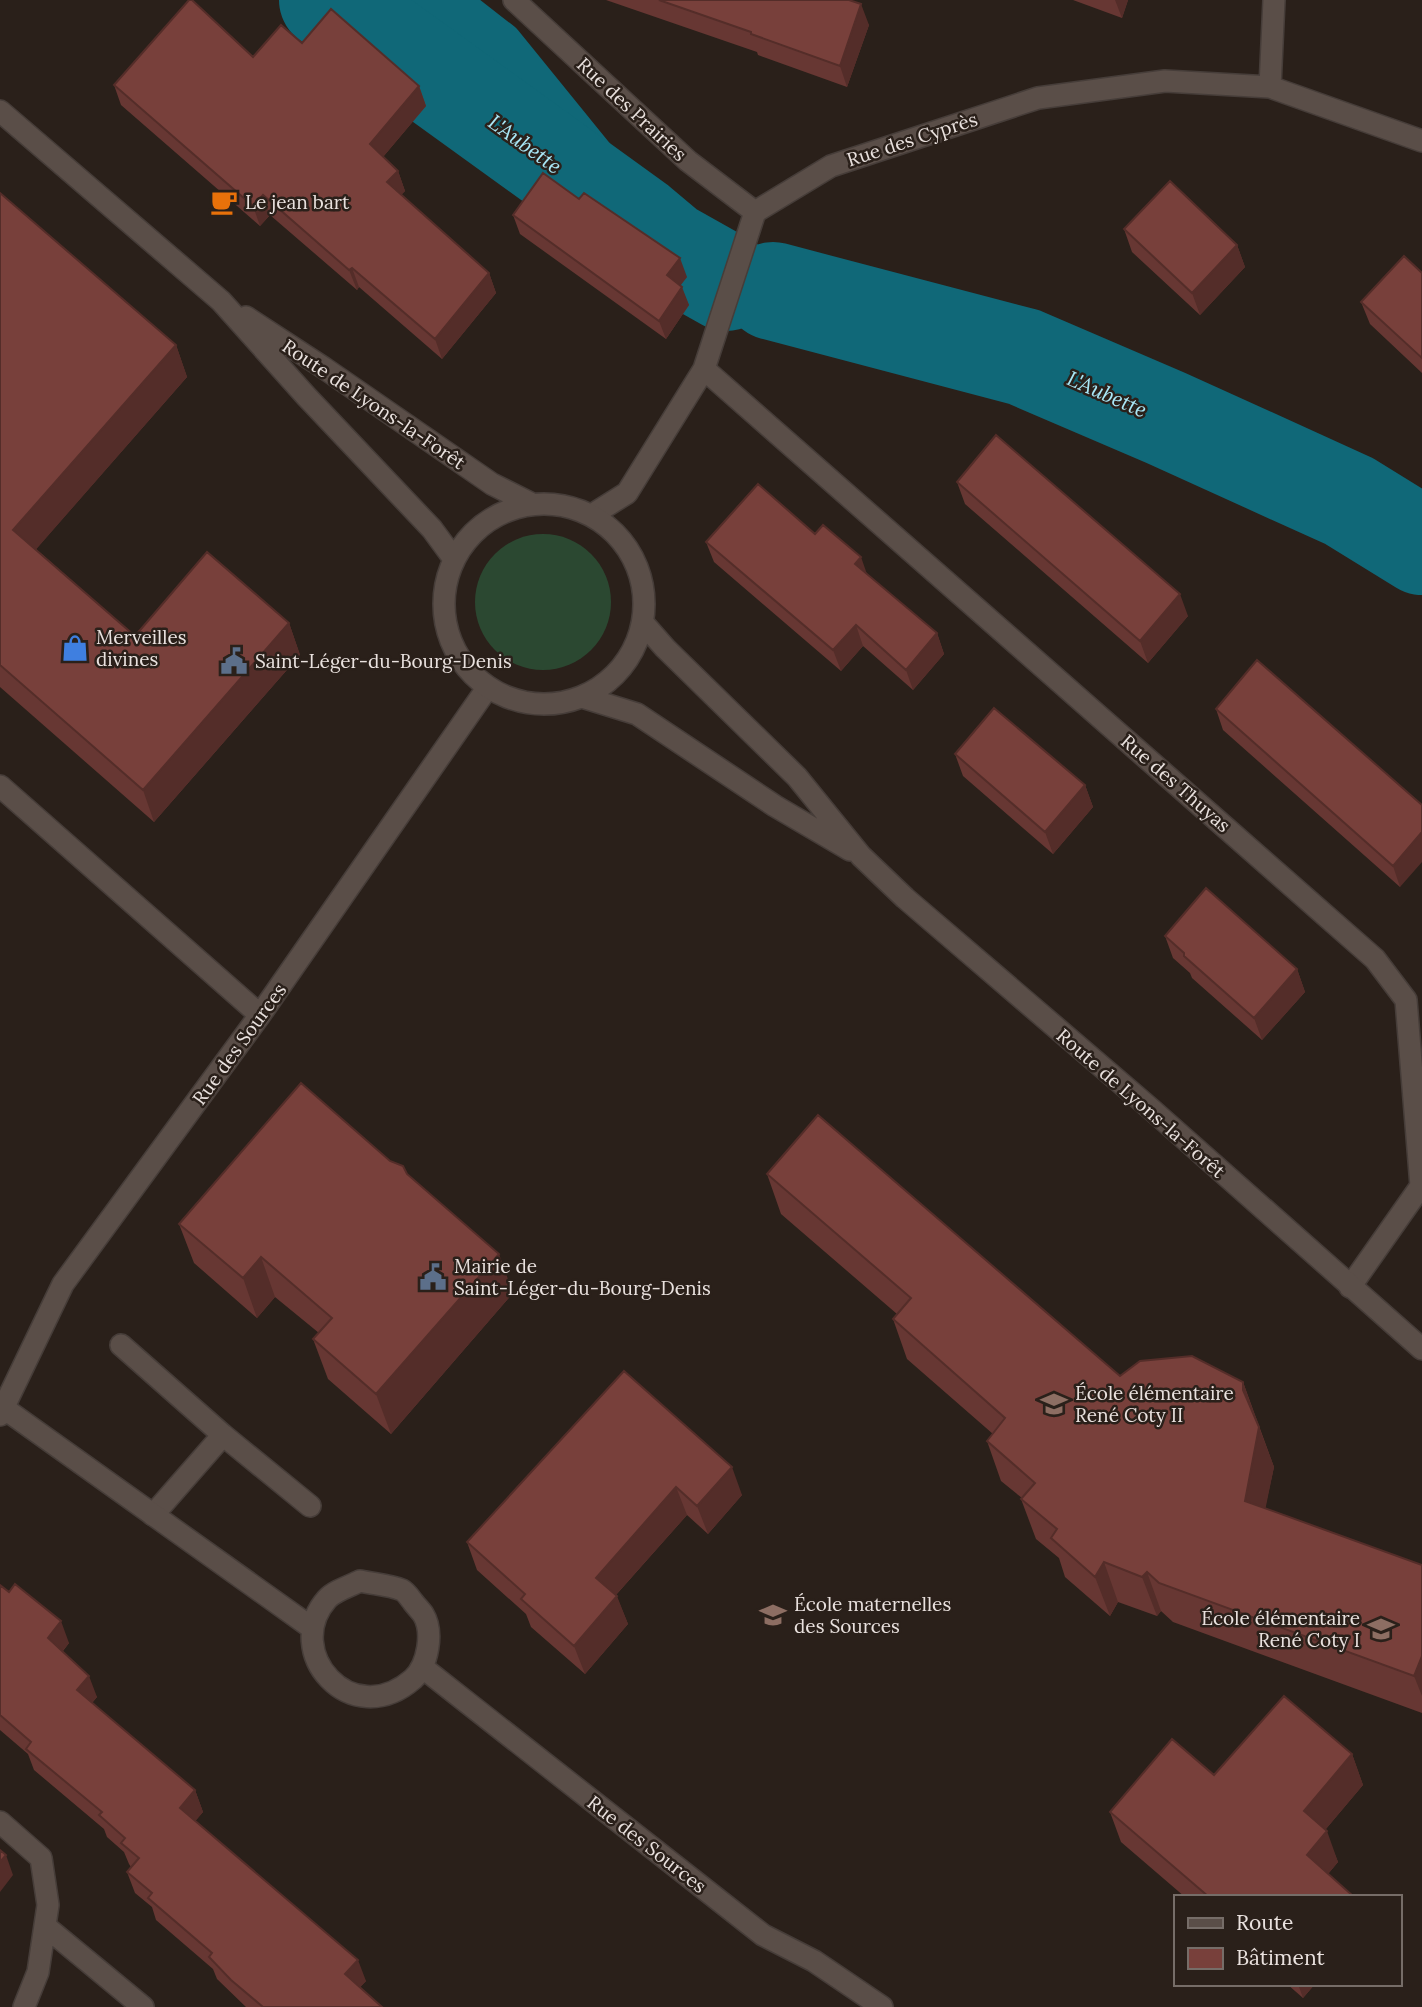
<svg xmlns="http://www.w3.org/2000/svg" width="1422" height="2007" viewBox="0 0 1422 2007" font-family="Lora,serif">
<rect width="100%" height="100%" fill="#2a201a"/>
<path fill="#2b4831" d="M475 602a68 68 0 1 1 136 0a68 68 0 1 1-136 0Z"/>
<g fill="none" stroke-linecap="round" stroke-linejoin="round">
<path stroke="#106878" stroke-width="58" d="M433,0L496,49L638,224"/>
<path stroke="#106878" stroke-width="98" d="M328,0L638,224L669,250L726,282
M773,291L1024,357L1166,418L1349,501L1422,546"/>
<defs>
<path id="lane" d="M121,1345L223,1435L153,1515
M223,1435L310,1506"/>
<path id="street" d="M514,0L688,161L755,212
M1270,87L1274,0
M704,369L1375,959L1406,1000L1421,1186L1350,1287
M592,515L627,493L704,369L755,212L831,166L1038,98L1165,81L1270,87L1422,141
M0,786L260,1015
M5,1409L312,1628
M0,1415L63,1284L260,1015L488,687
M360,1581C373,1584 390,1585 402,1590C406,1592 410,1598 413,1602C416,1606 420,1610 423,1614C434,1632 428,1665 413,1679C351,1733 281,1651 327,1599C334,1591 350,1586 360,1581Z
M422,1667L763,1935L814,1961L882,2007
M0,1822L41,1858L48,1905L38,1972L24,2007
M45,1926L143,2007"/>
<path id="secondary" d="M0,111L221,301L306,396L432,529L454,559
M246,317L324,368L492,484L530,503
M444 604a100 100 0 1 1 200 0a100 100 0 1 1-200 0Z
M643,623L665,648L797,777L861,856L905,898L1151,1109L1422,1349
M582,697L637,714L775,806L850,850"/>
</defs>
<use href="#lane" stroke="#463d39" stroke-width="24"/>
<use href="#street" stroke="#463d39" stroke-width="24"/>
<use href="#secondary" stroke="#463d39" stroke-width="24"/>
<use href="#lane" stroke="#5a4e48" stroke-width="21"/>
<use href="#street" stroke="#5a4e48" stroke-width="21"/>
<use href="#secondary" stroke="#5a4e48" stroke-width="21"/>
</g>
<path fill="#673733" d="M606,0H849L869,25L847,87L758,55L757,52Z
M1073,0H1128L1122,18Z
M302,43L419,86L426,106L383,157L398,171L405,191L401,195L489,273L496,293L442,359L359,287L357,290L270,215L260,226L121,105L114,85L253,57Z
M0,193L176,345L187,377L36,549L135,636L289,623L300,655L154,822L0,687Z
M513,215L687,277L680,285L689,305L666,339L520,234Z
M1124,229L1237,245L1245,267L1200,315L1132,252Z
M1422,273V373L1370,324L1361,302Z
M957,482L1188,616L1148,663L965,504Z
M815,534L867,574L937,633L944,654L913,690L863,646L841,671L714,562L706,542Z
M1216,709L1422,805L1400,887L1223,730Z
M955,754L1085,785L1093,807L1053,854L963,776Z
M1165,936L1297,969L1305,992L1262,1040L1192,978L1190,973L1173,958Z
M407,1174L513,1293L391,1434L328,1379L313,1339L319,1333L275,1297L257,1318L194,1263L179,1224Z
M767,1174L1120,1376L1243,1382L1274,1467L1265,1508L1422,1565V1713L1173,1622L1161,1611L1157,1616L1118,1602L1110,1616L1065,1577L1059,1558L1036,1539L1021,1499L1022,1498L1001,1481L987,1441L993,1434L907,1359L893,1319L897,1314L781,1214Z
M624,1371L742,1495L708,1534L687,1515L616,1595L628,1624L585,1674L531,1627L526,1614L477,1570L467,1542Z
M0,1585L69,1643L63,1651L97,1697L92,1703L195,1790L203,1812L195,1821L366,1981L360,1987L382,2007H246L217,1979L213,1969L156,1920L152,1907L135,1893L127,1872L131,1867L129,1864L124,1852L107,1837L104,1829L34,1770L28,1754L0,1730Z
M1352,1754L1363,1785L1325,1830L1338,1862L1328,1874L1353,1897H1185L1121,1842L1110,1812L1214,1775Z
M1287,1984H1315L1303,1998Z"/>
<path fill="#542d29" d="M1115,0H1128L1122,18Z
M861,4L869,25L847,87L840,66Z
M419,86L426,106L377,164L370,144Z
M398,171L405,191L394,202L387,182Z
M263,195L270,215L260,226L253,206Z
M1237,245L1245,267L1200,315L1192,293Z
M680,258L687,277L674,294L667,275Z
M352,268L359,287L357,290L349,270Z
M489,273L496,293L442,359L435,339Z
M682,287L689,305L666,339L659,321Z
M176,345L187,377L25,562L13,530Z
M861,557L868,577L855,564Z
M1180,594L1188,616L1148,663L1140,641Z
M289,623L300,655L154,822L143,790Z
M856,625L863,646L841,671L833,650Z
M937,633L944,654L913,690L906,670Z
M1085,785L1093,807L1053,854L1045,832Z
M1422,832V862L1400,887L1393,866Z
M1297,969L1305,992L1262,1040L1254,1018Z
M499,1254L513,1293L391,1434L376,1394Z
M261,1257L275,1297L257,1318L243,1278Z
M1243,1382L1257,1422L1243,1390Z
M1259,1427L1274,1467L1259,1540L1245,1501Z
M732,1467L742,1495L708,1534L697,1506Z
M676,1487L687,1515L606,1606L596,1578Z
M1104,1562L1118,1602L1110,1616L1095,1577Z
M1147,1572L1161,1611L1157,1616L1142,1577Z
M617,1596L628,1624L585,1674L574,1646Z
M61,1621L69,1643L56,1659L48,1638Z
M1422,1656V1696L1414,1676Z
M89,1676L97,1697L84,1712L77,1690Z
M1352,1754L1363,1785L1315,1842L1304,1811Z
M195,1790L203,1812L188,1830L180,1808Z
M1327,1831L1338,1862L1318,1886L1307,1855Z
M6,1855L13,1875L0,1892V1862Z
M358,1960L366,1981L353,1995L345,1974Z
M1298,1984H1315L1303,1998Z"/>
<path fill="#78403b" stroke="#542d29" stroke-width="2" d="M189,0H192L253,57L281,25L302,43L331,9L419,86L370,144L398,171L387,182L489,273L435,339L352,268L349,270L263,195L253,206L114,85Z
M659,0H849L861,4L840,66L751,34V32Z
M543,173L579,199L584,193L680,258L667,275L682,287L659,321L513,215Z
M1170,181L1237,245L1192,293L1124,229Z
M0,193L176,345L13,530L135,636L207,552L289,623L143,790L0,665Z
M1404,256L1422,273V358L1361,302Z
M996,435L1180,594L1140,641L957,482Z
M758,484L815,534L823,525L861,557L855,564L937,633L906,670L856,625L833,650L706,542Z
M1257,660L1422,805V832L1393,866L1216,709Z
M994,708L1085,785L1045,832L955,754Z
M1206,888L1297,969L1254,1018L1184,956V953L1165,936Z
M301,1083L390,1161L403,1166L407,1174L499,1254L376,1394L313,1339L332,1318L261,1257L243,1278L179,1224Z
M818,1115L1120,1376L1140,1361L1192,1356L1243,1382V1390L1259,1427L1245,1501L1422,1565V1656L1414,1676L1159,1583L1147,1572L1142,1577L1104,1562L1095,1577L1051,1538L1057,1529L1021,1499L1035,1483L987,1441L1005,1418L893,1319L911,1298L767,1174Z
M624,1371L732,1467L697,1506L676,1487L596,1578L617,1596L574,1646L521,1599L525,1594L467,1542Z
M15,1584L61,1621L48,1638L89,1676L77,1690L195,1790L180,1808L358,1960L345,1974L382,2007H263L231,1980L209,1957L212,1953L148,1898L152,1893L127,1872L139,1858L121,1843L125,1838L99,1815L102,1812L26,1749L31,1742L0,1715V1585L9,1592Z
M1284,1696L1352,1754L1304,1811L1327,1831L1307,1855L1353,1896L1352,1897H1209L1110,1812L1172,1739L1214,1775Z
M0,1850L6,1855L0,1862Z"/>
<defs>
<symbol id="cafe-bare" viewBox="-9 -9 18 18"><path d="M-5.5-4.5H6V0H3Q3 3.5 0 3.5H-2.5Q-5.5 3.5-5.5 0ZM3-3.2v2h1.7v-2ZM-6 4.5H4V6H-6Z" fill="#e8710a" stroke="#2a201a" stroke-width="2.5" paint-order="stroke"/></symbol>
<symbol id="shop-bare" viewBox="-9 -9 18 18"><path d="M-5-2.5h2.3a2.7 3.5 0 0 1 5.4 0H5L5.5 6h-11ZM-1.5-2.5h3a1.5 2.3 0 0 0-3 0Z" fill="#3f7fe0" stroke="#2a201a" stroke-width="2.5" paint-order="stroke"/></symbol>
<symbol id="civic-bare" viewBox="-9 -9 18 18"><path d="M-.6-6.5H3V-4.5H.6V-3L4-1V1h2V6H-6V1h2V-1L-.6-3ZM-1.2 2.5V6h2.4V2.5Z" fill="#5c6f8a" stroke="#2a201a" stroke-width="2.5" paint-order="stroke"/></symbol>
<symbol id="school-bare" viewBox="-9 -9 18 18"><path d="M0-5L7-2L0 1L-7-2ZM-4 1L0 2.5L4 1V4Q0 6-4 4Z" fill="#8d6e63" stroke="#2a201a" stroke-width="2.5" paint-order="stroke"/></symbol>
</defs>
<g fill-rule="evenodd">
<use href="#cafe-bare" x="205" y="183" width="38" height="38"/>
<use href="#shop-bare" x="56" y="629" width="38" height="38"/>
<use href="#civic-bare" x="215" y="642" width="38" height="38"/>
<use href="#civic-bare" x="414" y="1258" width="38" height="38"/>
<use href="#school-bare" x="1035" y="1385" width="38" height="38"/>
<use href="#school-bare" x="754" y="1596" width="38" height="38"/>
<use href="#school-bare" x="1362" y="1610" width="38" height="38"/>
</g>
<g text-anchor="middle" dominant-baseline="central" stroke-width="5" stroke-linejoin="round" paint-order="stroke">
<g font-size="19" fill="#e9e1de" stroke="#2a201a">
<text transform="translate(632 109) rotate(43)">Rue des Prairies</text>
<text transform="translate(912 139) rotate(-18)">Rue des Cyprès</text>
<text transform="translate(374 404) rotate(34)">Route de Lyons-la-Forêt</text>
<text transform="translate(1176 783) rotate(41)">Rue des Thuyas</text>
<text transform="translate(239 1044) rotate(-54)">Rue des Sources</text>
<text transform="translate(1141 1103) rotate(41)">Route de Lyons-la-Forêt</text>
<text transform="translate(647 1844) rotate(38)">Rue des Sources</text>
</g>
<g font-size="19" fill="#e9e1de" stroke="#2a201a" text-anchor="start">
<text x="245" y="202">Le jean bart</text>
<text x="96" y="637">Merveilles<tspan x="96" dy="22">divines</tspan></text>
<text x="255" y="661">Saint-Léger-du-Bourg-Denis</text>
<text x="454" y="1266">Mairie de<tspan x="454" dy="22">Saint-Léger-du-Bourg-Denis</tspan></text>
<text x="1075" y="1393">École élémentaire<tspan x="1075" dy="22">René Coty II</tspan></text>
<text x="794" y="1604">École maternelles<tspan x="794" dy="22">des Sources</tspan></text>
<text x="1360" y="1618" text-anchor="end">École élémentaire<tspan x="1360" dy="22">René Coty I</tspan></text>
</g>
<g font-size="21" font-style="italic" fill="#a9e7f6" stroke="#2a201a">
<text transform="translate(525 144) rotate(36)">L'Aubette</text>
<text transform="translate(1107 394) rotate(24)">L'Aubette</text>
</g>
</g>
<rect x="1174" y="1895" width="228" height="91" fill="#2a201a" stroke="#766d68" stroke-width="2"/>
<rect x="1188" y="1918" width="35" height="10" fill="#5a4e48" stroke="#766d68" stroke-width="2"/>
<text x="1236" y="1930" font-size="21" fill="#e9e1de">Route</text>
<rect x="1188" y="1948" width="35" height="21" fill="#78403b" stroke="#766d68" stroke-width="2"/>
<text x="1236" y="1965" font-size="21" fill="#e9e1de">Bâtiment</text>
</svg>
